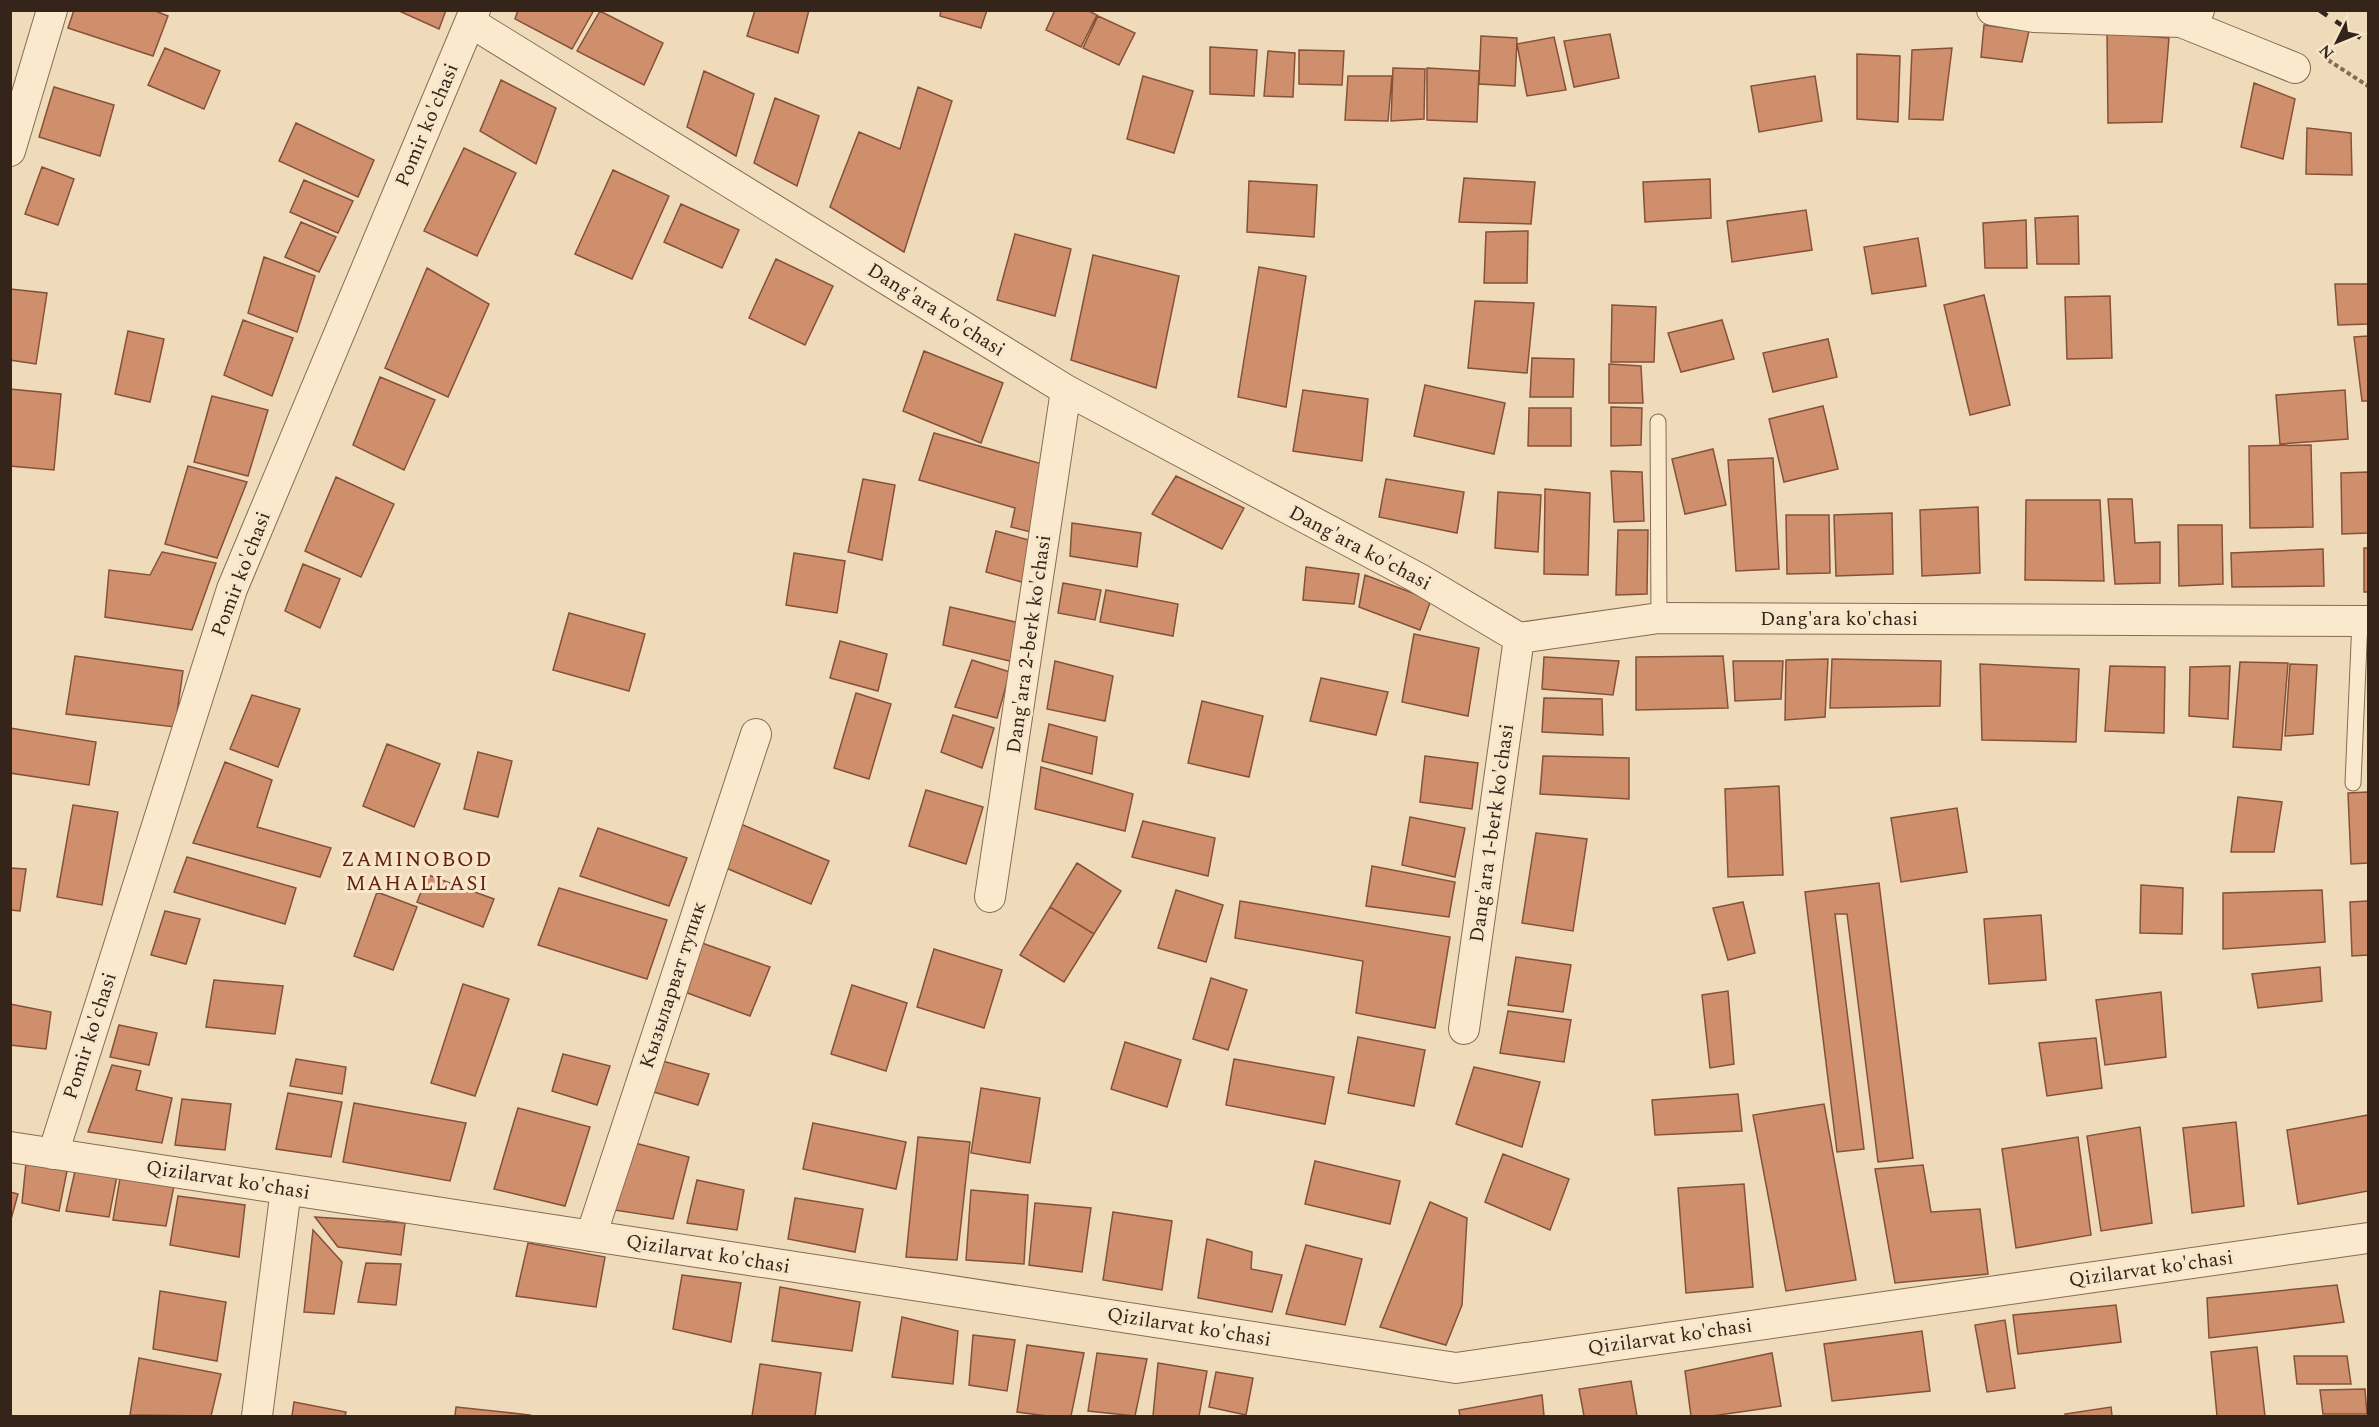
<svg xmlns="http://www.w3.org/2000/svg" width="2379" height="1427" viewBox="0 0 2379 1427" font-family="Spectral,serif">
<rect width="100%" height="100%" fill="#efdbba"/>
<path fill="#cf8f6d" stroke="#865139" stroke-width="1.5" d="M74,10H153L168,16L153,56L68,28Z
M397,10H446L439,29Z
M518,10H594L572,49L515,19Z
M755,10H809L798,53L747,36Z
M941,10H987L981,28L940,16Z
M1055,10H1087L1097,15L1081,47L1046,30Z
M600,11L663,43L644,85L577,51Z
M1098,16L1135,33L1119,65L1083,48Z
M1984,25L2029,31L2022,62L1981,57Z
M2107,33L2169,38L2162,122L2108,123Z
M1610,34L1619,78L1574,87L1564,41Z
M1481,36L1517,38L1515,86L1479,84Z
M1554,37L1566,90L1527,96L1517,44Z
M1210,47L1257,50L1254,96L1210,94Z
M165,48L220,71L204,109L148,85Z
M1952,48L1943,120L1909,119L1912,50Z
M1299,50L1344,51L1342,85L1299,84Z
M1268,51L1295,53L1293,97L1264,96Z
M1857,54L1900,56L1898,122L1857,119Z
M1393,68L1425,69L1424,119L1391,121Z
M1427,68L1479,71L1477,122L1427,120Z
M704,71L754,94L736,156L687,127Z
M1143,76L1193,91L1174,153L1127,139Z
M1348,76H1392L1388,121L1345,120Z
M1815,76L1822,121L1759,132L1751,86Z
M501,80L556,108L536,164L480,131Z
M2254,83L2295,99L2283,159L2241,147Z
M54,87L114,105L100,156L39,137Z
M918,87L952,101L904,252L830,207L859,132L900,149Z
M775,98L819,116L797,186L754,163Z
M296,123L374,160L358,197L279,161Z
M2307,128L2351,133L2352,175L2306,174Z
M464,148L516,173L477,256L424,231Z
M42,167L74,179L58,225L25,214Z
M613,170L669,196L632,279L575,254Z
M1464,178L1535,182L1531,224L1459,222Z
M1710,179L1711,218L1645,222L1643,182Z
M304,180L353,201L338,233L290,212Z
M1249,181L1317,185L1314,237L1247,232Z
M681,204L739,230L722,268L664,242Z
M1806,210L1812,250L1732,262L1727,221Z
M2078,216L2079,264H2037L2035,218Z
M2026,220L2027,268H1985L1983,223Z
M301,222L336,237L319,272L285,257Z
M1528,231L1527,283H1484L1486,232Z
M1015,234L1071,249L1055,316L997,300Z
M1918,238L1926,286L1872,294L1864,247Z
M1093,255L1179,276L1156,388L1071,360Z
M264,257L315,276L297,332L248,313Z
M776,259L833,286L805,345L749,318Z
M1259,267L1306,276L1286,407L1238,397Z
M427,268L489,304L448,397L385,368Z
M2335,284H2368V324L2338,325Z
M10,289L47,293L36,364L10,360Z
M1984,295L2010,405L1970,415L1944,305Z
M2110,296L2112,358L2067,359L2065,297Z
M1475,301L1534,303L1527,373L1468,368Z
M1612,305L1656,307L1654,362H1611Z
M243,320L293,338L272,396L224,375Z
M1722,320L1734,359L1681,372L1668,333Z
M128,331L164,339L150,402L115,394Z
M2368,336V401H2362L2354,337Z
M1828,339L1837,377L1773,392L1763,353Z
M924,351L1003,383L981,443L903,411Z
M1532,358L1574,359L1573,397H1530Z
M1609,364L1641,366L1643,403H1609Z
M380,377L435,400L404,470L353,445Z
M1425,385L1505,403L1494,454L1414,436Z
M10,389L61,394L54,470L10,466Z
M1303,390L1368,399L1362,461L1293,451Z
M2345,390L2348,439L2280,444L2276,395Z
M212,396L268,410L248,476L194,462Z
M1823,406L1838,469L1784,482L1769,419Z
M1611,407L1642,408L1641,445L1611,446Z
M1529,408H1571V446H1528Z
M934,433L1049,466L1039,534L1011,527L1015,508L919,480Z
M2311,445L2313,527L2250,528L2249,446Z
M1713,449L1726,505L1685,514L1672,459Z
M1773,458L1779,569L1736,571L1728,460Z
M188,466L247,482L217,558L165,544Z
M1611,471L1642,472L1644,521L1614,522Z
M2368,472V533L2342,534L2341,473Z
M1176,476L1244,508L1222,549L1152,514Z
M336,477L394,504L361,577L305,551Z
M863,479L895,485L882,560L848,552Z
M1386,479L1464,492L1457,533L1379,517Z
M1545,489L1590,493L1588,575L1544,574Z
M1498,492L1541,495L1538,552L1495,548Z
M2108,499H2132L2135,543L2160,542V583L2115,584Z
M2026,500H2100L2104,581L2025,580Z
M1978,507L1980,573L1922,576L1920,510Z
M1892,513L1893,574L1836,576L1834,515Z
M1786,515H1829L1830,573L1787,574Z
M1072,523L1141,533L1137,567L1070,556Z
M2178,525H2222L2223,584L2179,586Z
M1618,530H1648L1647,594L1616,595Z
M996,531L1036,542L1025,583L986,572Z
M2364,548H2368V592H2364Z
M2323,549L2324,586L2232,587L2231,553Z
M162,552L216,563L192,630L105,617L109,570L150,575Z
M794,553L845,561L837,613L786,605Z
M303,564L340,579L320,628L285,611Z
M1306,567L1359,574L1354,604L1303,600Z
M1365,575L1431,600L1420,630L1359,607Z
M1063,583L1101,590L1095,620L1058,613Z
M1106,590L1178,604L1173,636L1100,622Z
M950,607L1024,624L1014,662L943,645Z
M569,613L645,634L629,691L553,670Z
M1414,634L1479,648L1468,716L1402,702Z
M840,641L887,654L878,691L830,678Z
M75,656L183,671L175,727L66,714Z
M1723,656L1728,708L1636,710V657Z
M1544,657L1619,661L1613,695L1542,689Z
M1828,659L1825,717L1785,720L1786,660Z
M1832,659L1941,661L1940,706L1830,708Z
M972,660L1010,672L997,718L955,707Z
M1055,661L1113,676L1105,721L1047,709Z
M1733,661H1783L1781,699L1735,701Z
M2240,662L2288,663L2281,750L2233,747Z
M1980,664L2079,669L2076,742L1982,740Z
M2290,664L2317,665L2313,734L2285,736Z
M2110,666L2165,667L2164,733L2105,731Z
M2230,666L2228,719L2189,716L2190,667Z
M1321,678L1388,692L1376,735L1310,721Z
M856,693L891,704L869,779L834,768Z
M252,695L300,709L278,767L230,749Z
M1544,698L1602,699L1603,735L1542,732Z
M1202,701L1263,716L1249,777L1188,763Z
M953,715L994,728L982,768L941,752Z
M1049,724L1097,737L1092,774L1042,761Z
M10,728L96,742L89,785L10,773Z
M387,744L440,764L414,827L363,806Z
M478,752L512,761L498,817L464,809Z
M1425,756L1478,763L1472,809L1420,802Z
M1543,756L1629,758V799L1540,794Z
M225,762L272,780L257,827L331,848L320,877L193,843Z
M1041,767L1133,794L1125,831L1035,809Z
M1779,786L1783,875L1728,877L1725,789Z
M926,790L983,807L966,864L909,846Z
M2368,792V863L2351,864L2348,793Z
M2238,797L2282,802L2274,852H2231Z
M73,805L118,812L102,905L57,897Z
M1957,808L1967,872L1901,882L1891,818Z
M1410,817L1465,828L1455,877L1402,865Z
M1143,821L1215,838L1208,876L1132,857Z
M736,822L829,861L811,904L719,865Z
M598,828L687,858L669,906L580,876Z
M1536,833L1587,839L1573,931L1522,923Z
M187,857L296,888L285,924L174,892Z
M1077,863L1121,891L1094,934L1050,907Z
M1372,866L1455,882L1449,917L1366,906Z
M10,868L26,869L20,911L10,910Z
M428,875L494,899L483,927L417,902Z
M1879,883L1913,1158L1878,1162L1847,914H1835L1864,1149L1837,1152L1805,892Z
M2141,885L2183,888L2182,934L2140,933Z
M559,888L667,920L647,979L538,945Z
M1176,890L1223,905L1206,962L1158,948Z
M2322,890L2325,942L2223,949V893Z
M377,892L417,907L393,970L354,956Z
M1240,901L1450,937L1435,1028L1356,1013L1363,961L1235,938Z
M2368,901V955L2352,956L2350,902Z
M1743,902L1755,953L1728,960L1713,908Z
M1050,907L1094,934L1064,982L1020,955Z
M165,911L200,919L186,964L151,955Z
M2041,915L2046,980L1989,984L1984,919Z
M699,942L770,967L750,1016L682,991Z
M934,949L1002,970L984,1028L917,1007Z
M1516,957L1571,965L1563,1012L1508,1005Z
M2320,967L2322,1001L2258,1008L2252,974Z
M1211,978L1247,990L1228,1050L1193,1039Z
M214,980L283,986L275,1034L206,1027Z
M463,984L509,999L475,1096L431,1083Z
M852,985L907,1003L886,1071L831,1054Z
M1728,991L1734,1064L1710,1068L1702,995Z
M2161,992L2166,1057L2105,1065L2096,1000Z
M10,1004L51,1012L46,1049L10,1045Z
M1508,1011L1571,1020L1564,1062L1500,1053Z
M119,1025L157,1033L149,1065L110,1057Z
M1358,1037L1425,1050L1414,1106L1348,1093Z
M2096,1038L2102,1088L2047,1096L2039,1043Z
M1125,1042L1181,1060L1167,1107L1111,1089Z
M563,1054L610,1066L597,1105L552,1091Z
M296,1059L346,1067L342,1094L290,1086Z
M1234,1059L1334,1077L1325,1124L1226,1105Z
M659,1060L709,1074L698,1105L650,1091Z
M112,1065L141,1071L136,1090L172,1098L162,1143L88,1132Z
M1474,1067L1540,1082L1522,1147L1456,1124Z
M981,1088L1040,1098L1030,1163L971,1153Z
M288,1093L342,1102L331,1157L276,1149Z
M1738,1094L1742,1131L1655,1135L1652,1100Z
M182,1099L231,1104L225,1150L175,1145Z
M354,1103L466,1123L450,1181L343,1162Z
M1824,1104L1856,1280L1786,1291L1753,1115Z
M518,1108L590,1127L565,1206L494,1189Z
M2368,1115V1191L2298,1204L2287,1130Z
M2236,1122L2244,1206L2192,1213L2183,1128Z
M813,1123L906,1142L896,1189L803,1169Z
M2140,1127L2152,1223L2101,1231L2087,1136Z
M918,1137L970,1142L957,1260L906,1257Z
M2078,1137L2091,1235L2016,1248L2002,1149Z
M635,1143L689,1157L673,1219L614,1210Z
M1503,1154L1569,1179L1550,1230L1485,1202Z
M1315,1161L1400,1181L1390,1224L1305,1204Z
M26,1163L67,1171L59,1211L22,1203Z
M1923,1165L1931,1212L1980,1209L1988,1274L1895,1283L1875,1169Z
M75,1171L117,1176L109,1217L66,1211Z
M120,1178L174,1186L166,1226L113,1220Z
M697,1180L744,1190L737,1230L687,1223Z
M1744,1184L1753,1287L1686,1293L1678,1188Z
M971,1190L1028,1195L1024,1264L966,1260Z
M10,1192L18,1194L10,1223Z
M178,1196L245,1205L239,1257L170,1245Z
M795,1198L863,1209L855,1252L788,1239Z
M1430,1202L1467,1218L1462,1305L1446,1345L1380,1327Z
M1035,1203L1091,1208L1082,1272L1029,1265Z
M1113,1212L1172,1221L1162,1290L1103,1280Z
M315,1217L405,1223L401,1255L338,1247Z
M313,1230L342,1262L334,1314L304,1312Z
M1207,1239L1252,1252L1251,1269L1282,1275L1272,1312L1198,1298Z
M528,1243L605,1257L596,1307L516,1296Z
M1306,1245L1362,1259L1345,1325L1286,1314Z
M366,1263L401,1264L396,1305L358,1302Z
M682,1275L741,1283L731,1342L673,1329Z
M2337,1285L2344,1322L2209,1338L2207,1298Z
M780,1287L860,1302L852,1351L772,1341Z
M160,1291L226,1302L217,1361L153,1349Z
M2116,1305L2121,1342L2018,1354L2013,1315Z
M902,1317L958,1331L953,1384L892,1377Z
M2005,1320L2015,1388L1987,1392L1975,1325Z
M1922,1331L1930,1391L1832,1401L1824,1344Z
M973,1335L1015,1340L1007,1391L969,1385Z
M1027,1345L1084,1353L1071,1416H1047L1017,1412Z
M2257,1347L2265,1416H2217L2211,1352Z
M1097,1353L1147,1359L1135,1416L1088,1411Z
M1772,1353L1781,1406L1712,1416H1691L1685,1371Z
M2294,1356H2347L2351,1384H2297Z
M139,1358L221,1374L211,1416L130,1415Z
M1158,1363L1207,1371L1199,1416H1153Z
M760,1364L821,1373L815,1416H752Z
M1216,1372L1253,1378L1246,1415L1209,1407Z
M1631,1381L1637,1416H1584L1579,1389Z
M2365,1389L2367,1414H2323L2320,1390Z
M1542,1395L1544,1416H1460L1459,1410Z
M294,1402L346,1412L345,1416H292Z
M456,1407L530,1415L529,1416H455Z
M2111,1407L2112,1416H2066L2065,1414Z"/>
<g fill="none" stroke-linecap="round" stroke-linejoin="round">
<defs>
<path id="service" d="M1658,422L1659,618
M2353,783L2360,620"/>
<path id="minor" d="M1992,10L2034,17L2181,22L2199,10
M470,22L1066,390L1418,578L1519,638L1659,618L2368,621
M2181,22L2295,68
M10,151L52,10
M990,897L1066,390
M1464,1029L1519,638
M10,1147L1456,1368L2368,1238
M53,1154L232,589L475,10
M591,1236L756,734
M257,1416L286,1189"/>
</defs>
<use href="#service" stroke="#866b54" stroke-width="17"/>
<use href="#minor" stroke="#866b54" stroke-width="32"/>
<path stroke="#866b54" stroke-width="4" stroke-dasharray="4.5 3" stroke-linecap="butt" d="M2328,60L2368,86"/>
<use href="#service" stroke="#fae9cd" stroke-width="15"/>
<use href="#minor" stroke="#fae9cd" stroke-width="30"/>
<path stroke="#34241a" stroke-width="4.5" stroke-dasharray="10 10" stroke-linecap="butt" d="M2319,10L2368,43"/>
</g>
<g text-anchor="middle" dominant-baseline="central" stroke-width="6" stroke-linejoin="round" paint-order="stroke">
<g font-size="20" fill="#34241a" stroke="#f7e6c9">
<text transform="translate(427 125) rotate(-67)">Pomir ko'chasi</text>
<text transform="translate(936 310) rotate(32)">Dang'ara ko'chasi</text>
<text transform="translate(1360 548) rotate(28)">Dang'ara ko'chasi</text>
<text transform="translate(241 574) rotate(-69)">Pomir ko'chasi</text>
<text x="1839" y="619">Dang'ara ko'chasi</text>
<text transform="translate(1029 644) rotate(-82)">Dang'ara 2-berk ko'chasi</text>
<text transform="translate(1492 833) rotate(-82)">Dang'ara 1-berk ko'chasi</text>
<text transform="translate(673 985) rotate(-72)">Кызыларват тупик</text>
<text transform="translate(90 1036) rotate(-72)">Pomir ko'chasi</text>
<text transform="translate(228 1180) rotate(9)">Qizilarvat ko'chasi</text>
<text transform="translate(708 1254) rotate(9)">Qizilarvat ko'chasi</text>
<text transform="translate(2151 1269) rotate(-8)">Qizilarvat ko'chasi</text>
<text transform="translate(1189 1327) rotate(9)">Qizilarvat ko'chasi</text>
<text transform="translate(1670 1337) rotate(-8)">Qizilarvat ko'chasi</text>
</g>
<g font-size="21" letter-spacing="1.5" fill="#632117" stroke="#f7e6c9">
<text x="417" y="860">ZAMINOBOD<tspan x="417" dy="24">MAHALLASI</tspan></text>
</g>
</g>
<rect width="2379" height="1427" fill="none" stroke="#34241a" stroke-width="24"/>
<g transform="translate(2337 42) rotate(227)" stroke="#f7e6c9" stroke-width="4.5" paint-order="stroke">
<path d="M0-4.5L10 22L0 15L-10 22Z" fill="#34241a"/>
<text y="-9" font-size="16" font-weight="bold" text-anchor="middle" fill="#34241a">N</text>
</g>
</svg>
